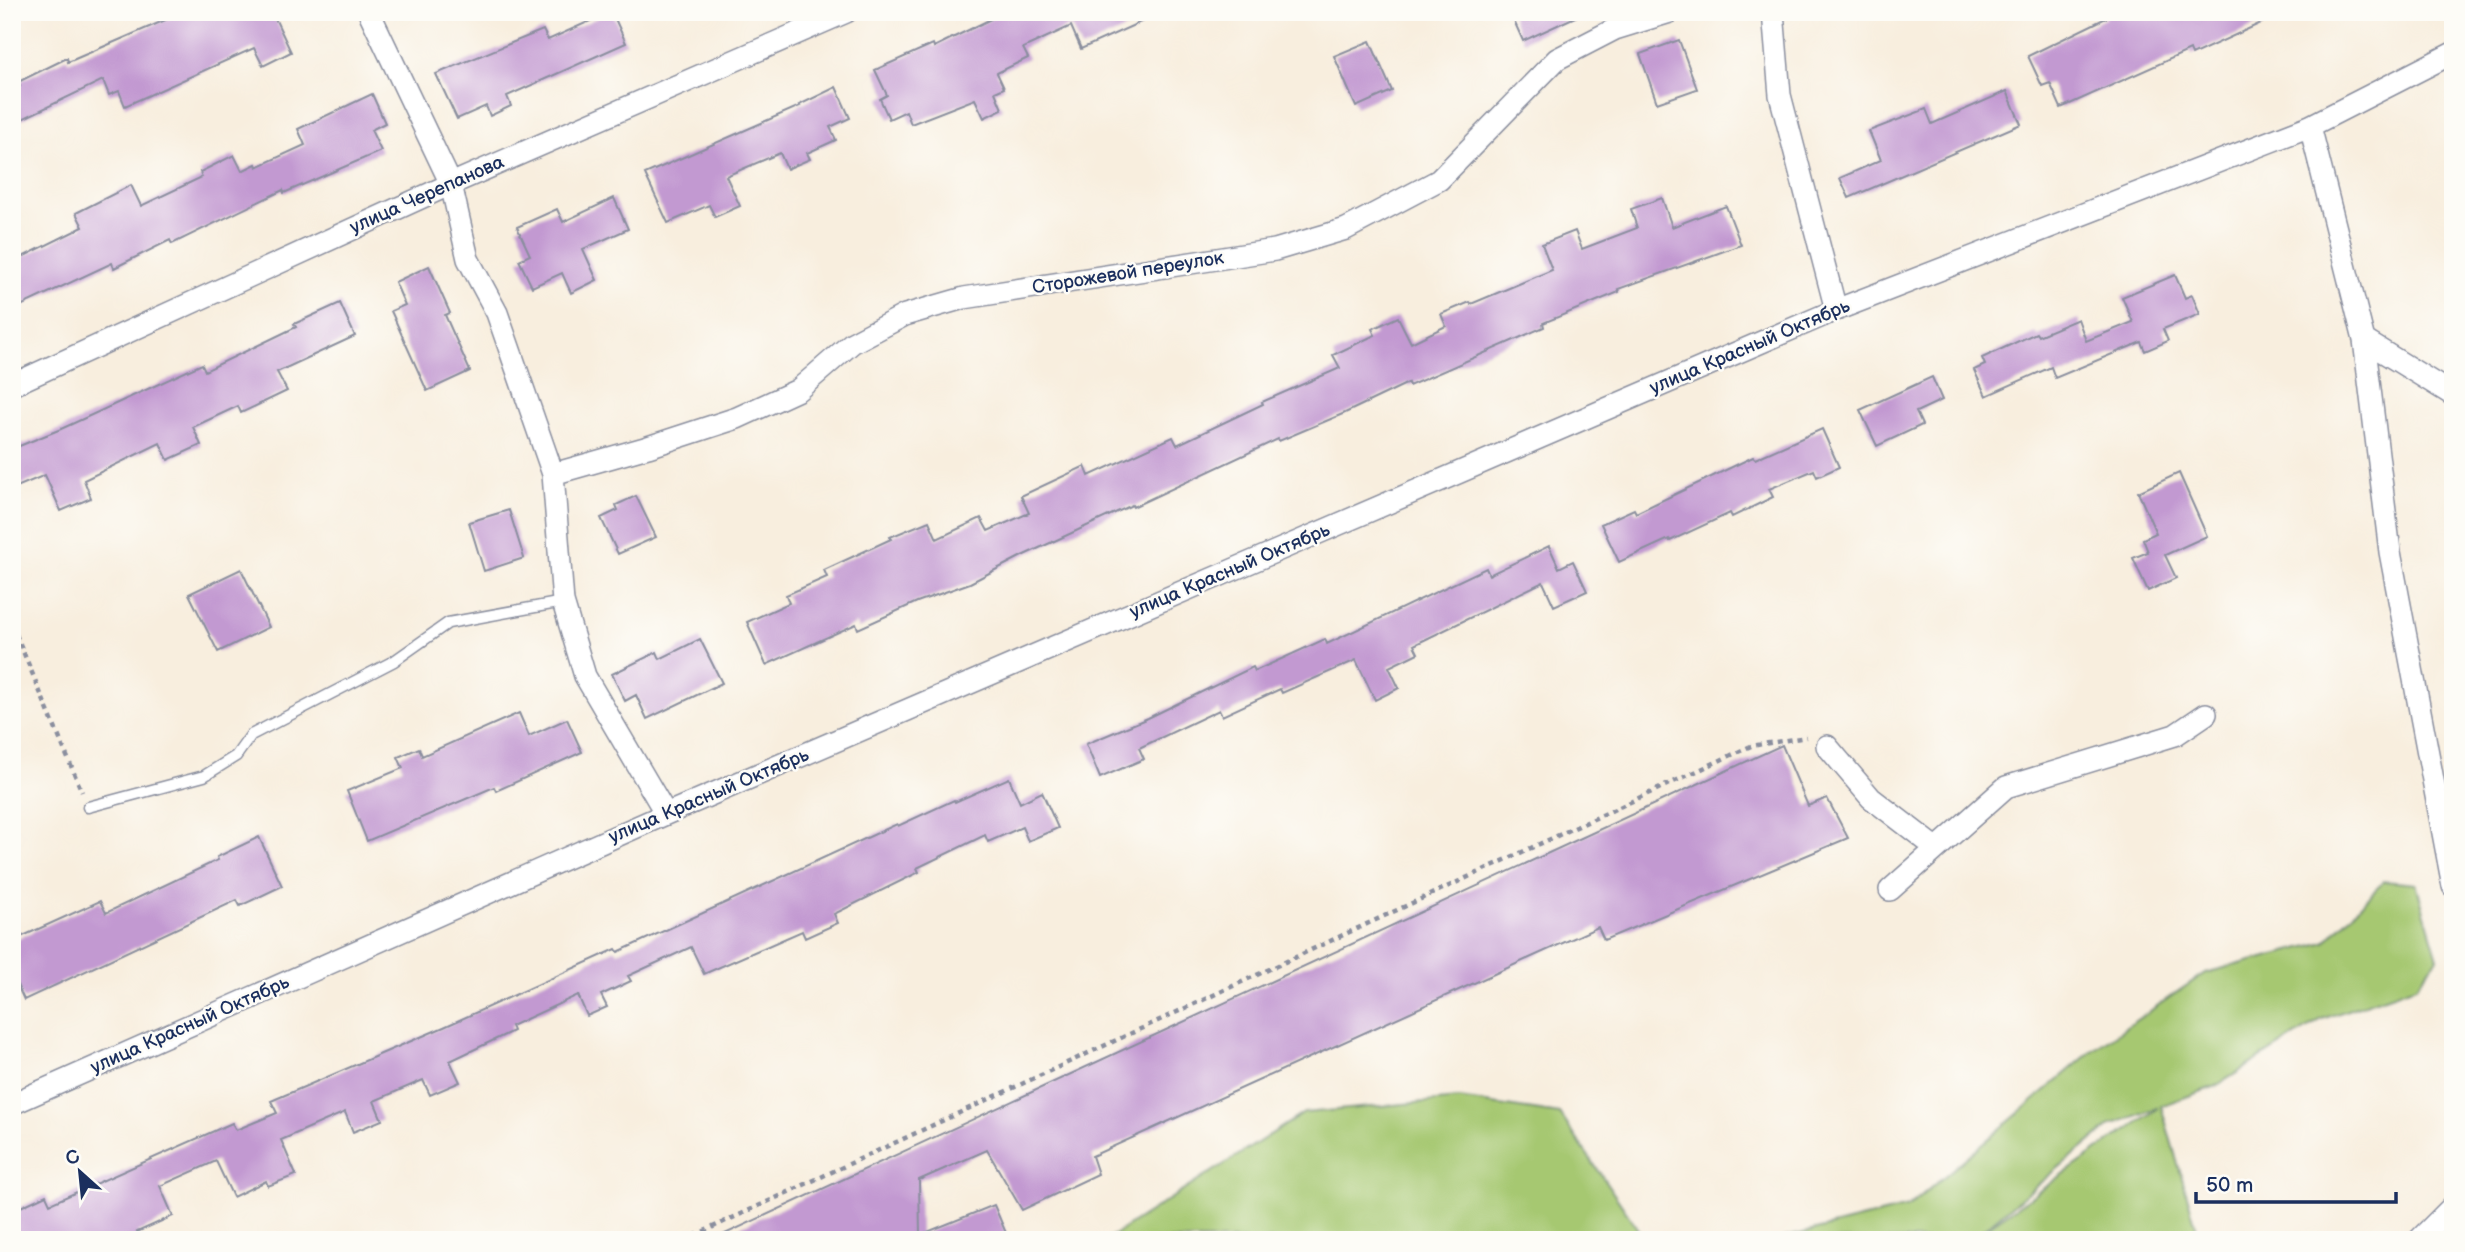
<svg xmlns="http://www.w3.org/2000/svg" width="2465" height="1252" viewBox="0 0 2465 1252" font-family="'Balsamiq Sans',sans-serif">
<rect width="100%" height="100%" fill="#fdfcf7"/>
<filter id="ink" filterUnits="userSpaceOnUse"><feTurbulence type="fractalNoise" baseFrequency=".0143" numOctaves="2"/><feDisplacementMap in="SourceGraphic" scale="14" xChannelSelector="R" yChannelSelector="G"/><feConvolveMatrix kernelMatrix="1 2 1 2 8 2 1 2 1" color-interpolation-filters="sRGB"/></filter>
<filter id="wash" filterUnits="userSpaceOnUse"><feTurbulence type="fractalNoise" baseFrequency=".00686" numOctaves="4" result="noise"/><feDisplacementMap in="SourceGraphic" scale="28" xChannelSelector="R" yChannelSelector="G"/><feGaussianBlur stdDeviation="1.57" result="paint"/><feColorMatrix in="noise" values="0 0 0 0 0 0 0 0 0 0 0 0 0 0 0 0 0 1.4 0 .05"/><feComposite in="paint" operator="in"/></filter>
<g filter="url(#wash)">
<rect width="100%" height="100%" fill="#f8eede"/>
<path fill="#a6c871" stroke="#607c68" stroke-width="2" fill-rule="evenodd" d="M2384,881L2416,884L2438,958L2416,986L2322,1019L2216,1086L2161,1106L2200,1240H1776L1908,1207L2093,1050L2205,973L2325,942ZM2157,1108V1109L1976,1235L2111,1125Z
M1459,1099L1560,1114L1645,1240H1106L1304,1113Z"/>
<g id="blocks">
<path fill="#c299d1" d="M184,12H272L291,52L263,66L254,48L125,106L119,91L109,95L103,80L12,124V89L20,86L18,82L67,58L68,62Z
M610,12H612L626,43L507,96L511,106L490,116L486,106L457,119L436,74L543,30L548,40Z
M1005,12H1163L1081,49L1071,26L1023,48L1028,58L997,73L1004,88L995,92L1002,109L984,118L975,99L911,124L906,111L889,119L880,99L887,95L875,70L933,44L934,47Z
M1510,12H1586L1523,41Z
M2103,12H2285L2192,55L2190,50L2061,108L2050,83L2042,86L2028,56L2106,18Z
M1679,40L1697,89L1657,103L1640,54Z
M1370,41L1392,91L1356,107L1334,56Z
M836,87L850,118L830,127L836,140L807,153L810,159L787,169L780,153L726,176L740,206L715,217L709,205L668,223L645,174L800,106L799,105Z
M2007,91L2021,124L1849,198L1840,178L1881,160L1869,131L1926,109L1932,124Z
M372,94L385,123L371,130L381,151L284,193L283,190L172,244L170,240L114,268L112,263L12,310V262L83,227L76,213L131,185L141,206L202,177L200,172L234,155L242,171L256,164L257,167L305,145L298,129Z
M614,198L628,229L583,249L597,280L571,293L562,273L532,287L519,260L530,255L517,227L557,209L563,222Z
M1662,198L1672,227L1726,206L1741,245L1618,289L1619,292L1543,323L1544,327L1409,386L1408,383L1345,413L1279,441L1278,439L1133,507L1132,505L1022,556L970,583L917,602L858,629L856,624L766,665L747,622L789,603L786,595L827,577L824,570L891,539L890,537L929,521L937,539L981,518L988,531L1029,513L1021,496L1085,466L1089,476L1173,437L1177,445L1263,404L1262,402L1340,368L1333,355L1375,335L1372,329L1398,317L1411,343L1446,326L1441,314L1470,302L1471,304L1552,270L1542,244L1575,231L1582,249L1637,228L1631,209Z
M429,266L450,313L445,315L470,371L427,391L391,311L405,305L395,282Z
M2175,275L2185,298L2192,295L2200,314L2163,329L2168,341L2145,351L2141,342L2055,378L2051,367L1986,396L1974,370L1985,365L1982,358L2036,333L2038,336L2078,319L2086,341L2133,322L2122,297Z
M340,303L355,336L277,372L287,391L241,413L238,406L193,427L201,445L168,460L160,443L84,480L91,498L61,511L45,475L12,489V449L61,429L202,364L205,371L296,327L294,324Z
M1932,377L1942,400L1916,412L1922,425L1877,446L1860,410Z
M1822,429L1839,467L1817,477L1814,470L1769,489L1773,497L1732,517L1730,513L1670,541L1669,539L1619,562L1601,524L1634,509L1636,513L1753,457L1755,459Z
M2179,473L2207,536L2165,555L2176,578L2148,591L2133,558L2148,552L2143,539L2156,533L2138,492Z
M636,496L656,537L618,554L601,518L618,510L616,505Z
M509,510L524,558L484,571L469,522Z
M1549,546L1559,568L1573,561L1587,591L1554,606L1543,582L1414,645L1418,653L1389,667L1399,688L1375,700L1356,660L1282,693L1280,689L1222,716L1219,710L1139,748L1144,759L1100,778L1086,744L1148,718L1253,667L1255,671L1325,639L1327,644L1486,568L1489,575Z
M241,569L269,627L218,652L189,594Z
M700,639L722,683L647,719L636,695L625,701L612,674L657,652L660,659Z
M519,713L529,736L567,719L582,752L496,791L494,787L367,841L347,791L403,768L398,757L419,748L422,756Z
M1782,745L1808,806L1827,798L1848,838L1604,940L1598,927L1092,1156L1098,1174L1022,1210L987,1150L919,1180L920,1235L994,1205L1009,1240H712Z
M1009,778L1020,803L1042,792L1058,828L1028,841L1022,827L988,842L985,835L917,868L919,872L834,914L838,923L805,938L802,931L704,974L691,947L628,976L631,981L601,995L607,1007L587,1016L578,995L511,1026L513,1031L450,1061L460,1082L430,1095L423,1080L374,1101L382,1120L353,1132L345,1112L281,1140L296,1175L268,1186L266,1181L233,1197L216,1161L160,1186L173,1216L137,1232L140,1240H12V1211L46,1195L50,1204L232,1123L236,1130L277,1113L271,1101L444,1027L616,949L618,952L897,824L898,826L954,800L955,802Z
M259,837L282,886L240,906L237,900L24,1000L12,974V941L100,901L106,913L218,860L217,857Z"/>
</g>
</g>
<g filter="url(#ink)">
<use href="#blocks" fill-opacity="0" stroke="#8a8e9e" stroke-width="2"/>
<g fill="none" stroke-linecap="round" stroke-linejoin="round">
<defs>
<path id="lane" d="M88,807L204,776L236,756L251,735L394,661L448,623L563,602"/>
<path id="street" d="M369,12L451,184L468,259L497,313L553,474L563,602L585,676L666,814
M1773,12L1780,95L1836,310
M2310,126L2364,340L2453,395
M2364,340L2390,552L2453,886
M12,385L451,184L846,12
M553,474L648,447L737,418L798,390L852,343L905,315L964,298L1275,250L1346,229L1439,180L1557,59L1615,29L1670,12
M1827,746L1871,798L1936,848
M1890,890L2006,787L2175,735L2206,714
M12,1104L666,814L1836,310L2310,126L2453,53
M2419,1240L2453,1206"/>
</defs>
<use href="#lane" stroke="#8a8e9e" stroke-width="13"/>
<use href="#street" stroke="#8a8e9e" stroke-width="24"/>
<path stroke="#8a8e9e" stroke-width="4.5" stroke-dasharray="5 5" stroke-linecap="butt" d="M12,625L82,792
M685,1240L1751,746L1806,737"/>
<use href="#lane" stroke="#fff" stroke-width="10"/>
<use href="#street" stroke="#fff" stroke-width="21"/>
</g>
</g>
<g text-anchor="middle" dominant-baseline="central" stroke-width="5" stroke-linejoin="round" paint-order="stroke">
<g font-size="19" fill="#1b2f5e" stroke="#fdfcf7">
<text transform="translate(427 195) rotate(-24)">улица Черепанова</text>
<text transform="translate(1128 273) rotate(-9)">Сторожевой переулок</text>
<text transform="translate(1750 347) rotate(-23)">улица Красный Октябрь</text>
<text transform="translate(1230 571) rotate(-23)">улица Красный Октябрь</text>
<text transform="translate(709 796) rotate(-23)">улица Красный Октябрь</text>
<text transform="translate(190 1025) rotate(-24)">улица Красный Октябрь</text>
</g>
</g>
<rect width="2465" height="1252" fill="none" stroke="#fdfcf7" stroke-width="42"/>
<g transform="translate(80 1172) rotate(333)" stroke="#fdfcf7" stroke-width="5" paint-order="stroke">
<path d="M0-5L12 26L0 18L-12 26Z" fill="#1b2f5e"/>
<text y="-10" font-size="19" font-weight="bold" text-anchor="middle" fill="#1b2f5e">С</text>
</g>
<path d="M2196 1192v10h200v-10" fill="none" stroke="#1b2f5e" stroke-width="3.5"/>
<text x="2206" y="1192" font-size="21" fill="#1b2f5e" stroke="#fdfcf7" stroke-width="5" paint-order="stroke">50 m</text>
</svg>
